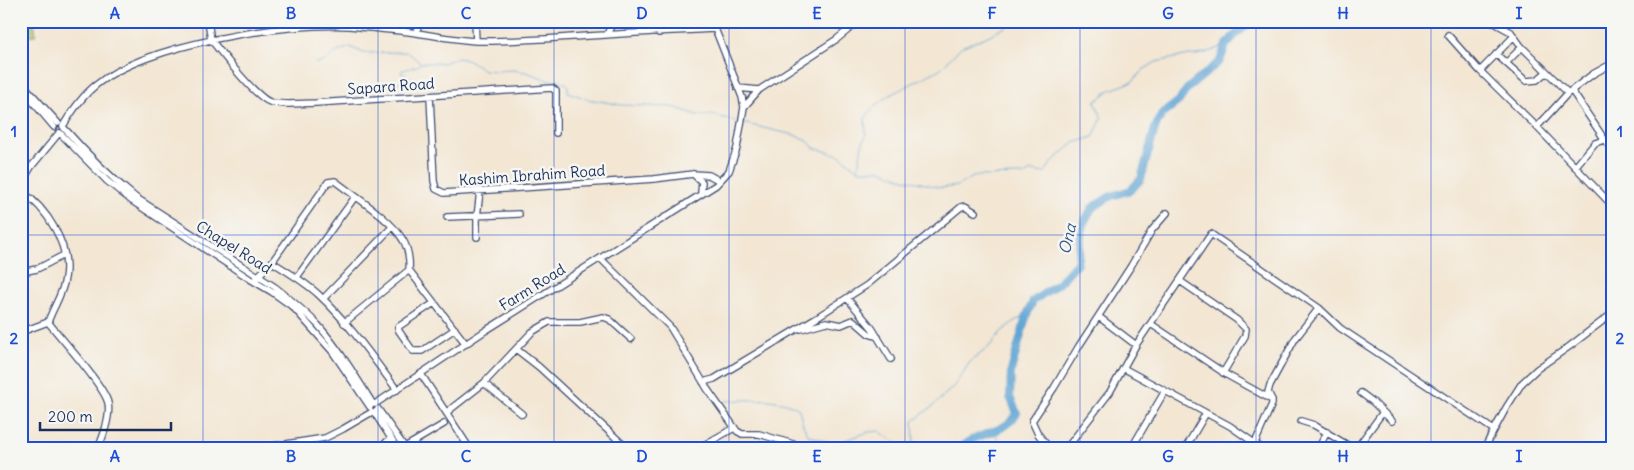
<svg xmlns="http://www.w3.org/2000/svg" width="1634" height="470" viewBox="0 0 1634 470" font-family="Delius,sans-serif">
<defs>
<pattern id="grass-tufts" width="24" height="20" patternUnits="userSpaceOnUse" patternTransform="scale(1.25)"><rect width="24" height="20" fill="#b5c365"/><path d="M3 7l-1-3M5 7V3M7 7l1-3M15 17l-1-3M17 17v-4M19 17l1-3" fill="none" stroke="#929f56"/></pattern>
</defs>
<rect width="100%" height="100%" fill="#f6f6f2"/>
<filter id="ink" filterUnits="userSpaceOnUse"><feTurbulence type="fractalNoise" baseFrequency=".02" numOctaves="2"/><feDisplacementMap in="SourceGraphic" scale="10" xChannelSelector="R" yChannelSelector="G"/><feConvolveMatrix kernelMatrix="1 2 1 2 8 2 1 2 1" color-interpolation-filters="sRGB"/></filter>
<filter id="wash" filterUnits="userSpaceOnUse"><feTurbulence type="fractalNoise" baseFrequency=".0096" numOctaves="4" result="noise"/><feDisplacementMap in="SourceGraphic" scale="20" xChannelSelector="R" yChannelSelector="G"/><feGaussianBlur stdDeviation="1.12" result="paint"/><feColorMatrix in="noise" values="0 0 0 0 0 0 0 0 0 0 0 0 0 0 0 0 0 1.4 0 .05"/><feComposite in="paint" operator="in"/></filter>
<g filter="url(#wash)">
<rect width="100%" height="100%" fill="#f3e6d3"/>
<path fill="url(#grass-tufts)" stroke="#687962" d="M730,443L764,448L766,449H726Z"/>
<path fill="#b5c365" stroke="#687962" d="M25,21H34L36,35L27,36Z"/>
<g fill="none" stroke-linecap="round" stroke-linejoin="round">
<path stroke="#5da3d3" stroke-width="1" d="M315,63C325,63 326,60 334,54C338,51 345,49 350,47L364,53L407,52L421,63H443L457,58L469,60L484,70L494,71L512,70L526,72L548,80H560L568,85V92L587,99L600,101L621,105L673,107L697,115H713L739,122
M346,97L349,91L362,87L378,88L395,82L411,83L412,80L410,77L401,73L402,70C408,70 412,66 418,66L421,63
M742,123L794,135L807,140L814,148L839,155L858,170H880L901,178L941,188L957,186L975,176L1024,175L1031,171L1044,173L1053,161L1074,143L1093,137L1102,118L1095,102L1110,90L1132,82L1143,70L1156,62L1189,55C1198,57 1218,49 1226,45
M858,170L862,145L866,135L865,118L872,109L888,96L940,69L961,47L986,37L1017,21
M726,401C750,400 778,396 799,409L803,425L808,435L831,443H838L868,432L879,431L903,448L909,446L914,442L913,421L932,407L954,386L970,362L989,347L1001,332L1016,320L1026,317
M995,432L1003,449"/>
<path stroke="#5da3d3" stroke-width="8" d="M961,449C971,432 1005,436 1017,413L1010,397L1011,371L1026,317L1033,301L1059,283L1077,263L1083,224L1092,208L1111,196L1131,190L1141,179L1155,128L1162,114L1179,101L1187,89L1220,61L1226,45L1234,36L1252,21"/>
</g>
</g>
<g filter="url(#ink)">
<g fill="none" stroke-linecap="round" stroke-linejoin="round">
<defs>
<path id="minor" d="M208,21L211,40
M393,21L404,26L410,23C416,25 418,27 418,33
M475,21L476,41
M648,21L657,23L659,33
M1491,21L1511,32L1521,46L1568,93L1593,74L1613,63
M607,34C610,27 613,22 622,21
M1448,35L1480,71L1534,124L1610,203L1613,208
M211,40C222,53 255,97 270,102C284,106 301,103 316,103L552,88L556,91V133
M1496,54L1526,81L1537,80L1544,74H1549
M1506,63L1522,47
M1480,71L1514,36
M21,82L58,123
M21,88L54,127
M738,88L759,90
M1572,91L1613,152
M430,96L434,181L436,189L444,193L654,179L693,174L709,175L718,180
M744,107L759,90L837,39L859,21
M63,126C72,111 82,96 96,85C145,44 287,22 350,26C372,28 395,30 417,33C437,36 457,40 477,41C520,42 563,37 605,35C642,32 678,31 715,29
M1537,127L1568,93
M64,128C86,153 109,176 135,197L275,287C290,299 305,311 318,325C339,349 356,377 373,404
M60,133L107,181L132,201L250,279L272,292L293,307L332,351L370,407
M1575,167L1595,143L1604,140
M693,174L702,182L701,192
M21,184L31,167L59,133
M21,191C47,208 71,246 65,278C63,294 53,307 48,322L21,332
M447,217L519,214
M477,237V217L480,191
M601,259L670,327L708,390L737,431L742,434H759L810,449
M272,262C288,272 305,282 319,295C349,323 373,358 397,390
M21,272L37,269L64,255
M297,277L355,197
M256,278L272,262L328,182L335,181C354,196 391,219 403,240C408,248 410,261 409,270L466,344
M1180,281L1237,320L1246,329L1245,336L1223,373
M847,298L872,328L891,359
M323,299L392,227
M434,303L398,327L399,331L413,351H422L455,329
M1099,317L1136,345
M48,322C61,338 105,387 108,403C111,417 103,437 98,449
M344,323L409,270
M1151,324L1227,375L1272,400
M801,329L826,322L841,325L853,320L869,334L878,337
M516,349L539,367L628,449
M1123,368L1230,426L1263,449
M421,374L470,449
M703,382L714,379L817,317L867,285L961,207L965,206L975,212
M484,383L522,414
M1361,393L1373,402L1392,421
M375,404L485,331L716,185L729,171L737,148L744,107L742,97L712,21
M378,409L406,449
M374,412L398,449
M447,412L484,383L532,332L549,322H580L603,317L609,319L631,339
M1301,421L1314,425L1354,449
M1255,443L1272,404V400L1268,392L1270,385L1295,339L1319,308
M405,447L444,424
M267,449L273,446L325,438L343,429L372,412
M379,449L391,438
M697,449L734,428
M1050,449L1038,434L1032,421L1054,388L1079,346L1131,266L1152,230L1167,213
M1066,449L1110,392L1136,345L1211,234L1319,308L1340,328L1494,430
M1131,449L1165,391
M1185,449L1206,413
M1318,449L1327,432
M1356,449L1383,412
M1484,449L1506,408L1522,383L1537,369L1570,346L1613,313"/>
</defs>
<use href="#minor" stroke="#3b4a70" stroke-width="8"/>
<use href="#minor" stroke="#fff" stroke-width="5.5"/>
</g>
</g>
<path fill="none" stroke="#1d4ed8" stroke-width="1" stroke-opacity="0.55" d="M203,21V449M378,21V449M554,21V449M729,21V449M905,21V449M1080,21V449M1256,21V449M1431,21V449M21,235H1613"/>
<g text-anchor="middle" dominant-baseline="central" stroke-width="5" stroke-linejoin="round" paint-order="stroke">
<g font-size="15" fill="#1b2f5e" stroke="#f6f6f2">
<text transform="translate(391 86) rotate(-4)">Sapara Road</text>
<text transform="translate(532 175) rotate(-4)">Kashim Ibrahim Road</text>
<text transform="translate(234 247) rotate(32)">Chapel Road</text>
<text transform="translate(532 287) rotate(-32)">Farm Road</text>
</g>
<g font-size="16" font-style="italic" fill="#325887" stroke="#f6f6f2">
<text transform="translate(1067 239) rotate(-77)">Ona</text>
</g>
</g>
<rect width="1634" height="470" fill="none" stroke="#f6f6f2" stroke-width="55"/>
<path d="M40 422v8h131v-8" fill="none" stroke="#1b2f5e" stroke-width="2.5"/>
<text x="48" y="422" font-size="15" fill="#1b2f5e" stroke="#f6f6f2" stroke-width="4" paint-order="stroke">200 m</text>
<rect x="28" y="28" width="1578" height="414" fill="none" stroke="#1d4ed8" stroke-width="2"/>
<g font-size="16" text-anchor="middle" font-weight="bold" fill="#1d4ed8">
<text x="115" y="19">A</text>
<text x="291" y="19">B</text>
<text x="466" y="19">C</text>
<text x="642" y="19">D</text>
<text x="817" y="19">E</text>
<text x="992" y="19">F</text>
<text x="1168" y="19">G</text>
<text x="1343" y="19">H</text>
<text x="1519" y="19">I</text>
<text x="14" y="137">1</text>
<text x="1620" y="137">1</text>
<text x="14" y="344">2</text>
<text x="1620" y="344">2</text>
<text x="115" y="462">A</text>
<text x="291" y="462">B</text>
<text x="466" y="462">C</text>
<text x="642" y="462">D</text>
<text x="817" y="462">E</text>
<text x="992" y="462">F</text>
<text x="1168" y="462">G</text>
<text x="1343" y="462">H</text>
<text x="1519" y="462">I</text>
</g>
</svg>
